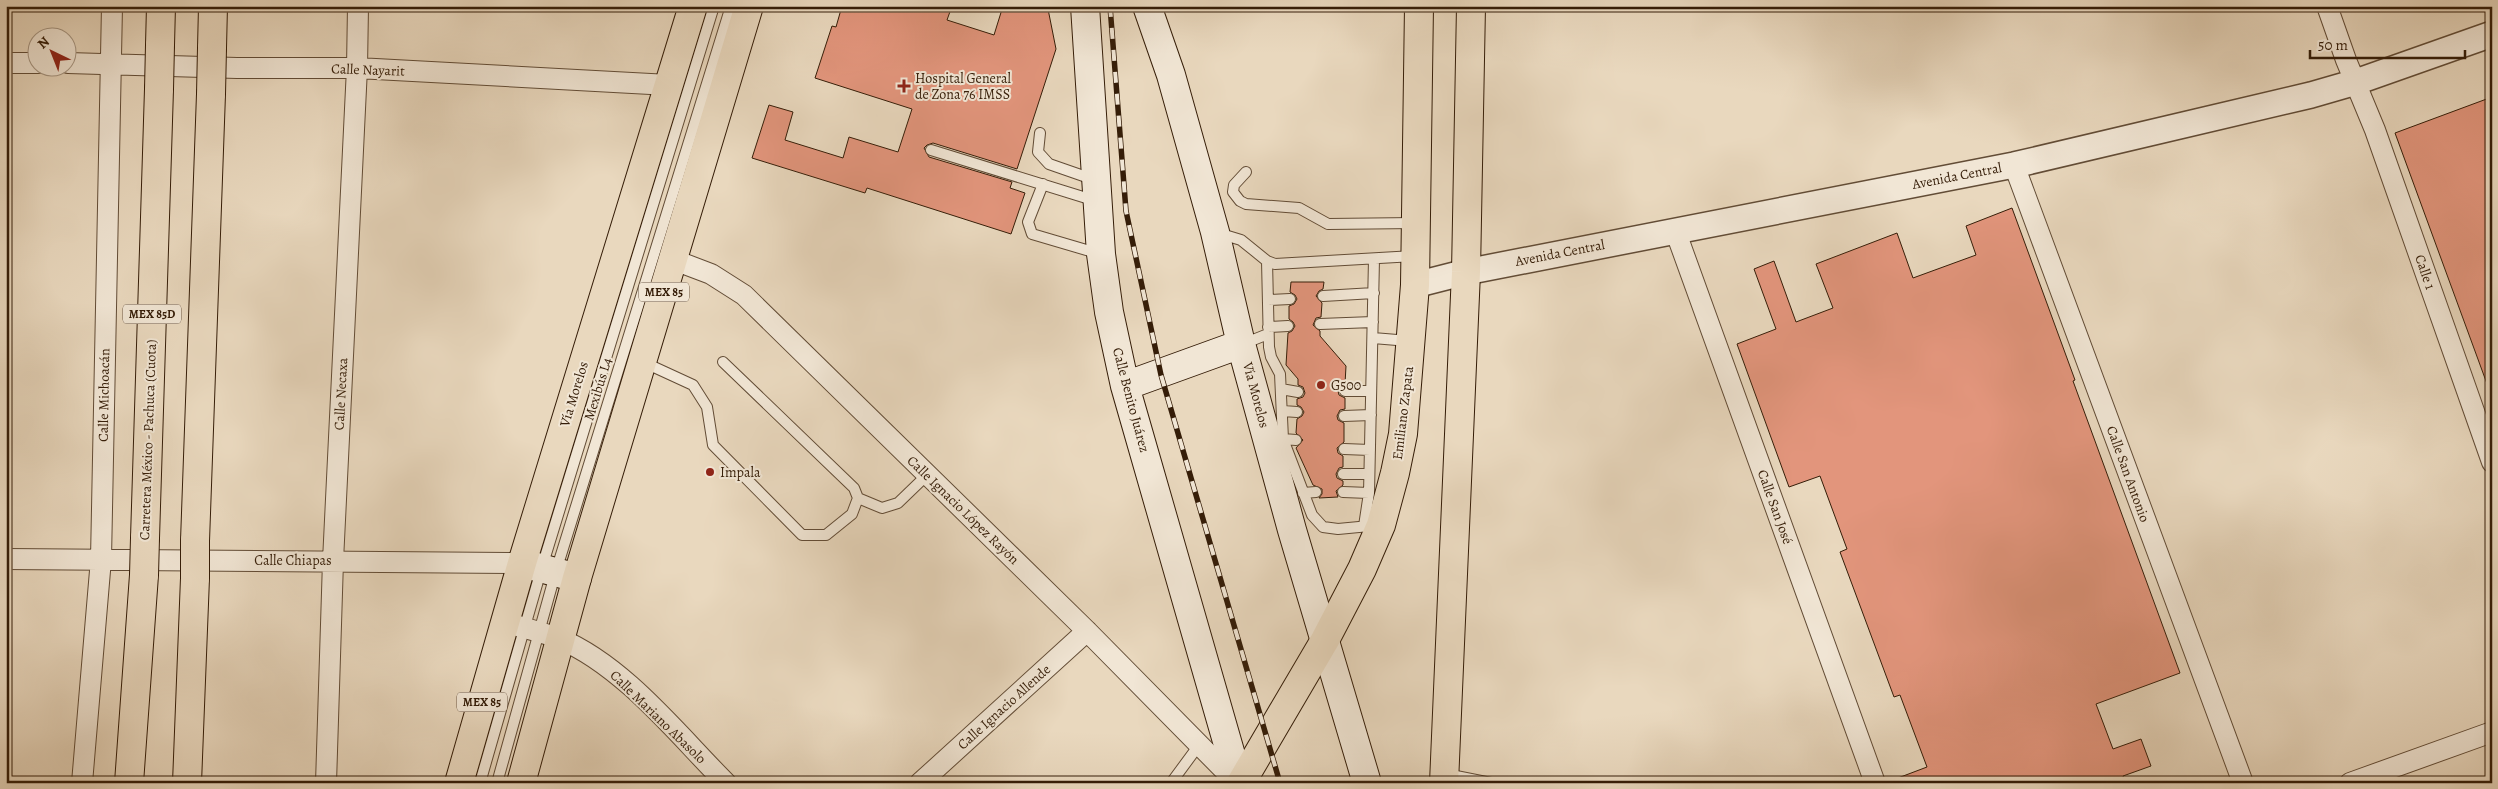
<svg xmlns="http://www.w3.org/2000/svg" width="2498" height="789" viewBox="0 0 2498 789" font-family="Alegreya,serif">
<rect width="100%" height="100%" fill="#e9d8be"/>
<filter id="stains"><feTurbulence type="fractalNoise" baseFrequency=".004" numOctaves="4"/><feColorMatrix values="0 0 0 0 .2 0 0 0 0 .09 0 0 0 0 .02 0 0 0 .5 -.17"/></filter>
<radialGradient id="worn" r=".72"><stop offset=".6" stop-color="#630" stop-opacity="0"/><stop offset="1" stop-color="#630" stop-opacity=".3"/></radialGradient>
<path fill="#e2957c" stroke="#351d08" d="M842,6H952L947,20L994,35L1003,6H1040L1048,9L1056,49L1017,169L933,143L927,145L924,148L929,157L1012,182L1010,188L1025,193L1011,234L867,188L865,193L752,158L769,105L793,112L785,140L843,158L849,137L898,152L912,109L815,78L832,26L836,27Z
M2492,97V392H2490L2395,133Z
M2012,208L2075,380L2073,381L2180,673L2096,704L2113,749L2141,739L2151,766L2123,776L2125,783H1890V781L1927,767L1900,695L1894,697L1840,552L1847,549L1820,476L1789,487L1737,344L1776,329L1754,269L1774,261L1796,322L1833,308L1816,264L1897,233L1913,278L1976,255L1966,226Z
M1291,282H1324L1323,289L1319,291L1316,296L1322,303L1321,317L1316,318L1313,325L1320,331V336L1346,366L1345,384L1338,391L1339,395L1345,398V409L1340,410L1337,416L1338,420L1344,423V442L1337,448L1338,453L1343,456V467L1339,468L1336,474L1337,478L1343,481V485L1336,491L1338,497L1319,498L1322,494V489L1313,485L1296,448L1303,440L1296,433L1297,419L1302,416L1304,412L1301,407L1297,405V399L1303,397L1305,393L1303,387L1298,385V379L1286,365L1288,333L1292,331L1295,326L1293,322L1289,319V306L1294,304L1297,299L1295,295L1290,292Z"/>
<g fill="none" stroke-linecap="round" stroke-linejoin="round">
<defs>
<path id="service" d="M1040,133L1038,152L1049,164L1095,180
M931,150L1096,201
M1246,172L1234,185L1233,192L1240,201L1246,204L1299,208L1328,224L1415,223
M1043,184L1028,222L1032,234L1100,254
M1218,233L1241,240L1267,261L1275,264L1414,256
M1267,261L1269,347L1271,357L1280,374L1283,439L1312,515L1323,527L1338,529L1380,525
M1323,296L1374,293
M1268,300L1290,299
M1320,324L1373,322
M1268,327L1288,326
M1373,338L1409,341
M1243,344L1268,334
M643,362L693,385L707,407L713,445L802,535H826L852,514L858,498L854,488L723,362
M1281,389L1298,392
M1345,391H1371
M1283,411L1297,412
M1344,416L1371,415
M1283,439L1296,440
M1344,449L1370,450
M1343,474H1369
M1343,492L1369,493
M1303,493L1316,492
M858,498L882,508L898,503L927,475
M1364,526L1369,493L1374,259
M1446,774L1491,783
M480,783L542,567L714,6
M497,783L556,571L731,6
M1171,783L1199,745"/>
<path id="minor" d="M2327,6L2346,60L2375,130L2492,462
M6,63H38
M68,63L237,68H357L669,85
M2014,165L2243,783
M1675,230L1875,783
M674,260L711,274L744,295L1087,631L1237,783
M6,559L522,563
M505,622C523,628 542,632 560,639C624,666 677,734 726,783
M82,783L101,559L112,6
M326,783L333,561L357,68L358,6
M920,783L1087,631
M2350,783L2492,732"/>
<path id="tertiary" d="M1415,285L1466,272L2014,165L2311,95L2356,82L2492,34"/>
<path id="secondary" d="M1085,6L1101,254L1109,312L1125,386L1239,783
M1147,6L1171,75L1215,232L1241,344L1292,530L1367,783
M1125,386L1241,344
M522,563L577,578"/>
<path id="primary" d="M459,783L522,563L693,6
M521,783L577,578L749,6
M1241,783L1325,640L1362,569L1381,525L1395,473L1403,434L1415,285L1419,6
M1444,783L1466,272L1471,6"/>
<path id="motorway" d="M160,45L161,6
M212,48L213,6
M145,538L159,89
M195,541L211,94
M129,783L144,575
M187,783L195,578"/>
</defs>
<use href="#service" stroke="#624c36" stroke-width="12"/>
<use href="#minor" stroke="#624c36" stroke-width="22"/>
<use href="#tertiary" stroke="#624c36" stroke-width="28"/>
<use href="#secondary" stroke="#351d08" stroke-width="30"/>
<use href="#primary" stroke="#351d08" stroke-width="30"/>
<use href="#motorway" stroke="#351d08" stroke-width="30"/>
<use href="#service" stroke="#f1e6d5" stroke-width="10"/>
<use href="#minor" stroke="#f1e6d5" stroke-width="20"/>
<use href="#tertiary" stroke="#f1e6d5" stroke-width="25"/>
<use href="#secondary" stroke="#f1e6d5" stroke-width="28"/>
<use href="#primary" stroke="#e9d8be" stroke-width="28"/>
<use href="#motorway" stroke="#e9d8be" stroke-width="28"/>
<defs>
<path id="rail" d="M1110,6L1126,211L1161,375L1280,783"/>
</defs>
<use href="#rail" stroke="#351d08" stroke-width="5.5"/>
<use href="#rail" stroke="#f1e6d5" stroke-width="4" stroke-dasharray="11" stroke-linecap="butt"/>
<defs>
<path id="motorway-bridge" d="M159,89L160,45
M211,94L212,48
M144,575L145,538
M195,578V541"/>
</defs>
<use href="#motorway-bridge" stroke="#351d08" stroke-width="30" stroke-linecap="butt"/>
<use href="#motorway-bridge" stroke="#e9d8be" stroke-width="28"/>
</g>
<g fill="#8f2418" stroke="#f1e6d5" stroke-width="2">
<path d="M901.5 78.5h5v5h5v5h-5v5h-5v-5h-5v-5h5z"/>
<circle cx="1321" cy="385" r="5"/>
<circle cx="710" cy="472" r="5"/>
</g>
<g text-anchor="middle" dominant-baseline="central" stroke-width="4" stroke-linejoin="round" paint-order="stroke">
<g fill="#f1e6d5" stroke="#6d5946" stroke-width="1">
<rect x="639" y="282.5" width="50" height="19" rx="4"/>
<rect x="123" y="304.5" width="58" height="19" rx="4"/>
<rect x="457" y="692.5" width="50" height="19" rx="4"/>
</g>
<g font-size="12" font-weight="bold" fill="#351d08">
<text x="664" y="292">MEX 85</text>
<text x="152" y="314">MEX 85D</text>
<text x="482" y="702">MEX 85</text>
</g>
<g font-size="14" fill="#351d08" stroke="#f1e6d5">
<text transform="translate(368 70) rotate(2)">Calle Nayarit</text>
<text transform="translate(1957 176) rotate(-11)">Avenida Central</text>
<text transform="translate(1560 253) rotate(-11)">Avenida Central</text>
<text transform="translate(2425 272) rotate(71)">Calle 1</text>
<text transform="translate(598 389) rotate(-73)">Mexibús L4</text>
<text transform="translate(341 394) rotate(-87)">Calle Necaxa</text>
<text transform="translate(574 394) rotate(-73)">Vía Morelos</text>
<text transform="translate(104 395) rotate(-89)">Calle Michoacán</text>
<text transform="translate(1256 395) rotate(75)">Vía Morelos</text>
<text transform="translate(1131 400) rotate(75)">Calle Benito Juárez</text>
<text transform="translate(1403 413) rotate(-83)">Emiliano Zapata</text>
<text transform="translate(148 440) rotate(-88)">Carretera México - Pachuca (Cuota)</text>
<text transform="translate(2128 474) rotate(70)">Calle San Antonio</text>
<text transform="translate(1775 507) rotate(70)">Calle San José</text>
<text transform="translate(963 510) rotate(44)">Calle Ignacio López Rayón</text>
<text x="293" y="560">Calle Chiapas</text>
<text transform="translate(1004 707) rotate(-42)">Calle Ignacio Allende</text>
<text transform="translate(658 717) rotate(44)">Calle Mariano Abasolo</text>
</g>
<g font-size="14" fill="#351d08" stroke="#f1e6d5" text-anchor="start">
<text x="915" y="78">Hospital General<tspan x="915" dy="16">de Zona 76 IMSS</tspan></text>
<text x="1331" y="385">G500</text>
<text x="720" y="472">Impala</text>
</g>
</g>
<rect width="2498" height="789" fill="none" stroke="#e9d8be" stroke-width="25"/>
<rect x="8" y="8" width="2483" height="774" fill="none" stroke="#351d08" stroke-width="2.5"/>
<rect x="12" y="12" width="2473" height="764" fill="none" stroke="#351d08"/>
<g transform="translate(52 52) rotate(317)"><circle r="24" fill="#f1e6d5" stroke="#a69683"/>
<path d="M0-4L9 19L0 12L-9 19Z" fill="#8f2418"/>
<text y="-8" font-size="14" font-weight="bold" text-anchor="middle" fill="#351d08">N</text>
</g>
<path d="M2310 50v8h155v-8" fill="none" stroke="#351d08" stroke-width="2.5"/>
<text x="2318" y="50" font-size="15" fill="#351d08" stroke="#f1e6d5" stroke-width="4" paint-order="stroke">50 m</text>
<rect width="100%" height="100%" filter="url(#stains)"/>
<rect width="100%" height="100%" fill="url(#worn)"/>
</svg>
